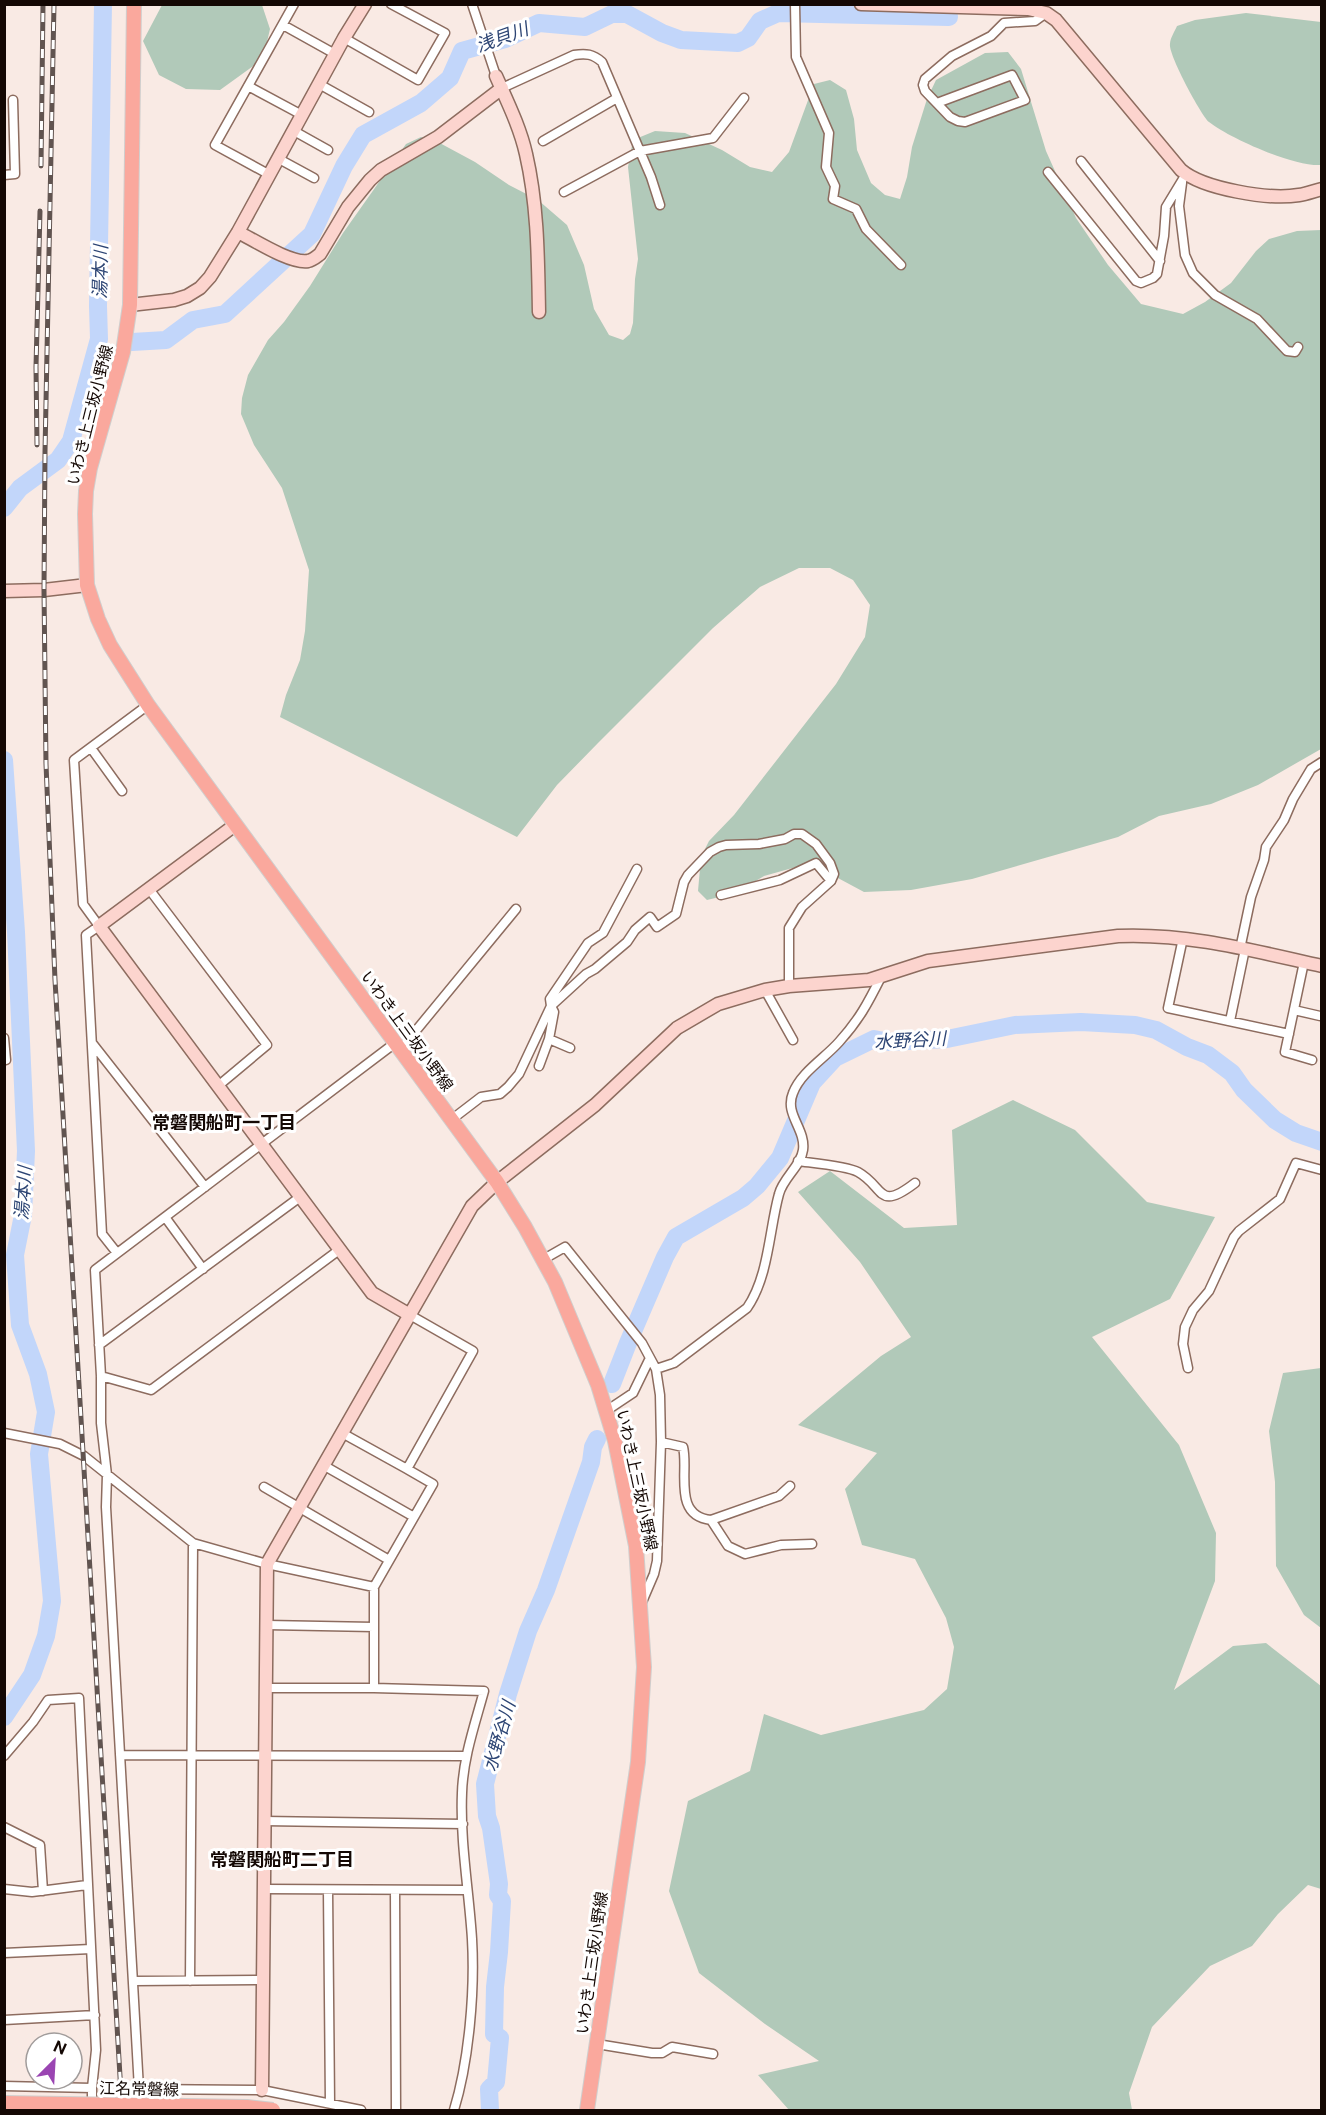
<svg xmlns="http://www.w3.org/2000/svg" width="1326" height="2115" viewBox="0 0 1326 2115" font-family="'Public Sans','Noto Sans JP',sans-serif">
<rect width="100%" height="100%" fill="#f9eae4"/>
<path fill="#b1c9b9" d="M162,5H262L270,29L263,59L220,90L186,89L159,75L143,41Z
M1246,13L1321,22V165C1295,167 1231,139 1209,122C1201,115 1168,54 1170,44C1170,38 1175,31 1177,26L1195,20Z
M1008,52L1021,69L1046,151L1076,218L1108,265L1141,304L1183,314L1205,302L1231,283L1256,251L1269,239L1297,231L1321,230V749L1258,785L1211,804L1159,816L1118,837L972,879L911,890L864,892L823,870L796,867L764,876L736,893L707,900L698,891L701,857L709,841L734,815L836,684L865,637L870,605L853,580L830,568H799L760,587L713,628L598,743L557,785L517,837L280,717L286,695L300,660L305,631L309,570L282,488L254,445L241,414L242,398L248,375L268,340L284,322L310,286L343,233L406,144L421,137L436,141L475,162L509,185L538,200L567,225L584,265L594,309L609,335L623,340L630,334L633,323L635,279L638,259L628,167L633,140L655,131L685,133L722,150L750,167L772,172L789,152L814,84L830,80L846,90L854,119L857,150L871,183L885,195L900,199L907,177L912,147L927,99L936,80L985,53Z
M1013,1100L1075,1130L1147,1202L1215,1217L1170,1299L1092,1337L1179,1445L1216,1533L1215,1581L1174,1690L1233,1646L1266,1643L1321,1686V1889L1308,1885L1278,1914L1252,1946L1210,1966L1152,2027L1129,2093L1132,2110H789L758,2075L819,2061L765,2024L699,1973L669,1891L688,1801L750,1771L764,1714L821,1735L924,1710L947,1689L954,1647L946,1618L915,1559L862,1545L845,1489L877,1453L798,1425L881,1356L911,1337L860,1262L798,1192L830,1171L904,1228L957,1225L952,1130Z
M1321,1368H1322L1321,1628L1304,1615L1276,1566L1275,1482L1269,1431L1283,1373Z"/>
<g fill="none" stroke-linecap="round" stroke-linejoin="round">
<path stroke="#c2d6fa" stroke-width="18" d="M132,342L166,340L193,320L225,314L312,234L344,166L363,135L421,103L450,78L462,51L505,39L539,23L585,27L612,14H627L662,33L681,40L738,43L748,38L760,21L778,13L949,17
M4,508L20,488L58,460L71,441L99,339L98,306L103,4
M4,760L16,932L26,1151L23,1215L15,1255L20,1325L38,1374L46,1412L39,1454L52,1601L46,1636L32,1675L4,1717
M612,1384L628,1343L665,1257L676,1237L743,1198L757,1186L780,1158L812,1083L835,1058L874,1039L889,1042L947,1039L1015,1025L1081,1022L1135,1025L1156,1030L1187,1047L1208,1055L1232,1073L1244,1090L1275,1120L1296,1133L1322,1142
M490,2110L489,2089L496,2082L500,2038L494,2034L495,1987L499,1952L502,1901L498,1895L499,1884L491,1828L487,1816L485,1784L508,1694L528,1631L546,1590L591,1462L593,1447L597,1439"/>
<defs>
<path id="street" d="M472,4L496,76
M795,4L796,57L829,133L826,167L835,186L833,199L856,209L866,229L901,265
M283,25L335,54
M344,38L418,80L445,33L391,4
M319,84L369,112
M248,86L302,115
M502,88L574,55C586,53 593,54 602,62L651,177L660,205
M937,103L1012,75L1025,100L965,122L958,121L950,117L925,91L923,85L925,79L952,56L991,36L1004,23L1035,21L1046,13
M294,131L328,150
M543,141L617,98
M279,159L314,178
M1081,161L1160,261
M1048,172L1136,281L1141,283L1153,278L1157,274L1164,236L1166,207L1186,174
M4,175L15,174L13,100
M270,175L215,145L294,4
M1182,183L1179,206L1185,255L1193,273L1215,295L1257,319L1287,351L1295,352L1298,347
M564,192L640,151L713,138L744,98
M91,748L122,791
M149,889L267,1045L218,1086
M721,895L780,880L816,863L831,881L802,907L789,928V986
M1183,938L1168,1008L1289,1034
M1240,949L1251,897L1264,860L1266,847L1284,820L1293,799L1311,769L1322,762
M1304,962L1285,1052L1312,1060
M765,990L793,1040
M1294,1010L1320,1016
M1230,1021L1245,949
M4,1038L6,1060
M92,1043L205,1187
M570,1048L549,1039L554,1012L551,1006L586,974L595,969L627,942L635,930L650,917L657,927L676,914L684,882L688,875L710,852L719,847L726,845L759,844L785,839L794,834H802L816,844L830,863L834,874L831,881
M400,1050L516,909
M539,1066L549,1039
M451,1120L481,1097L500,1094L508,1087L519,1074L551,1006L550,999L588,943L603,933L637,869
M798,1161C812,1163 847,1166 858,1172C885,1187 877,1212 915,1183
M165,1217L203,1269
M117,1253L102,1234L86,935L99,926L83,904L74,760L148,705
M544,1259L565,1247L642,1343L656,1369L660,1395L661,1442L657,1561L654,1574L642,1602
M99,1345L300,1197
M1188,1368L1183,1344L1185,1327L1193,1310L1209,1291L1234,1237L1239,1231L1280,1199L1296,1163L1322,1170
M656,1369L674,1363L747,1308C769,1276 769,1230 779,1194C783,1178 801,1166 803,1150C806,1129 784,1114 793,1093C801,1072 825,1058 839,1042C859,1020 868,1003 881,977
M101,1376L151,1390L339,1250
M606,1411L633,1393L650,1358
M4,1433L60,1444L84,1456L193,1543L267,1564L374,1587
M342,1433L407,1469
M661,1442L683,1447C689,1470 672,1516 711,1520L779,1496L790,1486
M323,1465L414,1517
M264,1487L389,1560
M711,1520L728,1546L745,1554L781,1545L812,1544
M267,1625L374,1627
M266,1688H374L484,1691C475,1724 463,1758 462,1793C460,1842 469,1891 472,1939C475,1991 469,2061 454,2110
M374,1688V1587L433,1484L407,1469L473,1351L410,1315
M120,1755L466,1756
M4,1756L33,1722L48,1700L79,1698L96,2050L92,2088V2107
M264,1821L463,1824
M4,1827L40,1845L43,1891
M4,1889L32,1892L87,1885
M264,1889L467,1890
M328,1890L330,2103
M395,1890L396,2110
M4,1953L91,1949
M134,1981L263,1980
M190,1981L193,1543
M4,2020L95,2015
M597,2044L652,2053H662L672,2047L713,2054
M4,2086L92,2088
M361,2110L262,2090L139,2089L106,1507L107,1475L101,1423V1376L95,1270L395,1043"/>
<path id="secondary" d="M861,4L1028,9L1046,13L1056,20L1181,170C1203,189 1269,200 1299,195C1306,194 1314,191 1322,189
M496,76C507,101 520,127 526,154C538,206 538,259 539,312
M238,232C254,240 291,264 308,261C313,260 316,257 320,254L348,207L370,180L381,170L438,137L502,88
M130,305L174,300L187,296L200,288L210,277L238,232L344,38L365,4
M4,591L44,590L87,585
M235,825L99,926L372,1293L410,1315
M262,2090L267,1564L472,1206L497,1182L595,1105L677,1028L718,1004L765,990L789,986L869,980L928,961L1118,936C1188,933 1254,951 1322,966"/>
<path id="primary" d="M134,4L130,305L123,352L90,468L86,491L85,514L87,585L98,619L110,645L148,705L497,1182L525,1227L555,1282L598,1385L615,1441L636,1546L644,1667L638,1762L587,2110"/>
</defs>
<use href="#street" stroke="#8d6c5f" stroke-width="11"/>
<use href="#secondary" stroke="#8d6c5f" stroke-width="15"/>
<use href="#primary" stroke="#d0cecd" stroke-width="16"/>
<use href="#street" stroke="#fff" stroke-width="8"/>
<use href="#secondary" stroke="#fcd4ce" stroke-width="12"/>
<use href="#primary" stroke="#faa89d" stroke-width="14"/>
<defs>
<path id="rail" d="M54,4L45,452L44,590L46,764L55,980L122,2110
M41,166L43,4
M37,445L36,367L40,211"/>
</defs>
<use href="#rail" stroke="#615450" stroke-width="5"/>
<use href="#rail" stroke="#fff" stroke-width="3" stroke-dasharray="9" stroke-linecap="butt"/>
<defs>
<path id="primary-bridge" d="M4,2103L247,2107L273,2110"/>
</defs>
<use href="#primary-bridge" stroke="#d0cecd" stroke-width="16" stroke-linecap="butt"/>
<use href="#primary-bridge" stroke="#faa89d" stroke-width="14"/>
</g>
<g text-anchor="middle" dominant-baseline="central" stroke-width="6" stroke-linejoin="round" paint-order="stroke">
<g font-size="16" fill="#140804" stroke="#fff">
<text transform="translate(90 415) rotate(-76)">いわき上三坂小野線</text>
<text transform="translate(407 1031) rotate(54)">いわき上三坂小野線</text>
<text transform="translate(637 1480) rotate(78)">いわき上三坂小野線</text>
<text transform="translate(592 1963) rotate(-82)">いわき上三坂小野線</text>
<text transform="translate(139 2089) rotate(1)">江名常磐線</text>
</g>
<g font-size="18" font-style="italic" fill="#2d4574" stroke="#fff">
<text transform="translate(502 37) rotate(-20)">浅貝川</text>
<text transform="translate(100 272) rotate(-89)">湯本川</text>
<text transform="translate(910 1040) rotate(-3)">水野谷川</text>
<text transform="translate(23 1193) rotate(-86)">湯本川</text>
<text transform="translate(499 1736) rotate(-74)">水野谷川</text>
</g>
<g font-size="18" font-weight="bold" fill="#140804" stroke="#fff">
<text x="224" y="1122">常磐関船町一丁目</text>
<text x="282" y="1859">常磐関船町二丁目</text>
</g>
</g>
<rect width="1326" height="2115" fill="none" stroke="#140804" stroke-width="12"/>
<g transform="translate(54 2061) rotate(24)"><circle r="28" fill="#ffffff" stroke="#a19c9b" stroke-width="1.5"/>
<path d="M0-4.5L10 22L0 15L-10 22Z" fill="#9a45b2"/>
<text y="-9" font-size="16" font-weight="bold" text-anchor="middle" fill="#140804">N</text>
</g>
</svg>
